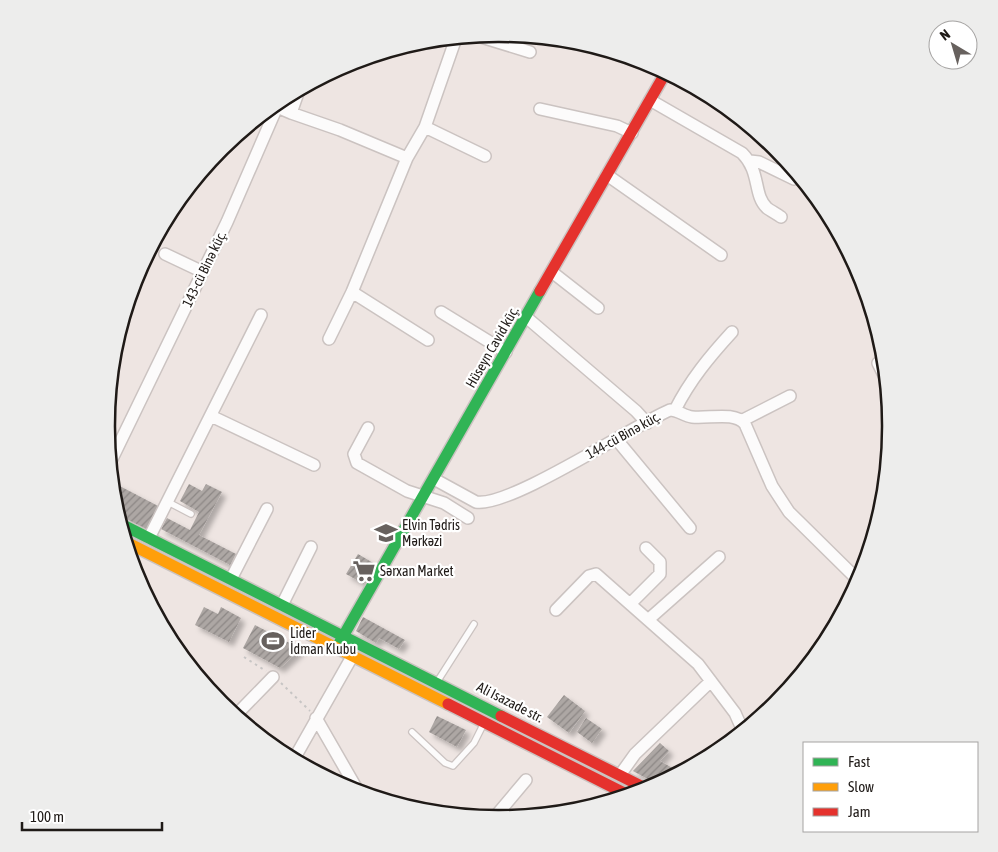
<svg xmlns="http://www.w3.org/2000/svg" width="998" height="852" viewBox="0 0 998 852" font-family="'Asap Condensed',sans-serif">
<defs>
<pattern id="building-hatch" width="6" height="6" patternUnits="userSpaceOnUse" patternTransform="scale(1.25)"><rect width="6" height="6" fill="#ada7a4"/><path d="M-1 1l2-2M0 6l6-6M5 7l2-2" fill="none" stroke="#8c8785"/></pattern>
<filter id="shadow"><feDropShadow dx="4.5" dy="4.5" stdDeviation="2.5" flood-color="#0004"/></filter>
</defs>
<rect width="100%" height="100%" fill="#eee5e2"/>
<path fill="url(#building-hatch)" filter="url(#shadow)" d="M112,482L160,507L148,530L118,515Z
M189,484L202,491L206,484L222,492L199,535L236,554L230,565L161,529L167,518L190,530L199,512L180,501Z
M358,554L375,564L364,584L346,574Z
M204,607L218,614L221,607L241,618L229,642L195,625Z
M363,617L405,640L399,649L379,638L376,643L356,631Z
M255,625L301,649L280,668L243,648Z
M564,695L585,711L569,733L547,717Z
M437,716L466,730L457,747L429,732Z
M586,718L602,729L592,743L577,732Z
M660,743L669,751L660,761L676,770L673,776L657,784L633,771Z
M605,795L613,799L600,803Z"/>
<g fill="none" stroke-linecap="round" stroke-linejoin="round">
<defs>
<path id="lane" d="M168,502L191,514
M437,682L474,624
M412,732L445,763L453,766L474,743L484,723"/>
<path id="street" d="M478,36L530,52
M650,100L742,153C761,172 753,195 767,208C771,211 777,214 781,217
M540,109L617,126L632,133
M291,113L340,130L407,158
M425,127L485,156
M750,161L759,162L794,179
M607,175L721,255
M165,254L203,272
M552,272L598,308
M352,292L428,340
M441,312L506,352
M526,317L636,411L647,423
M329,339L352,292L407,158L425,127L456,38
M878,363L887,381
M675,410C690,380 710,356 732,332
M211,416L314,465
M743,420L790,396
M368,428L354,454L357,463L407,491L444,503L468,518
M617,440L690,528
M110,463L227,222L277,107L291,113L299,90
M434,479L476,502C509,508 632,426 670,410C678,410 684,416 692,417C709,419 734,411 745,424L772,486L789,512L859,581
M149,538L261,315
M231,579L267,509
M631,603L660,574V562L646,548
M282,605L311,547
M556,610L589,576L596,574L698,664L735,713L743,731
M649,619L719,557
M236,715L273,677
M316,718L358,791
M294,759L353,655
M620,775L635,754L711,681
M494,818L526,780"/>
<path id="fast" d="M121,524L501,716
M337,647L540,291"/>
<path id="slow" d="M126,542L448,704"/>
<path id="jam" d="M540,291L666,72
M448,704L628,795
M501,716L647,789"/>
</defs>
<use href="#lane" stroke="#cbc3c1" stroke-width="8"/>
<use href="#street" stroke="#cbc3c1" stroke-width="14"/>
<use href="#fast" stroke="#cbc3c1" stroke-width="14"/>
<use href="#slow" stroke="#cbc3c1" stroke-width="14"/>
<use href="#jam" stroke="#cbc3c1" stroke-width="14"/>
<path stroke="#c7c5c4" stroke-width="2" stroke-dasharray="2.5 4" stroke-linecap="butt" d="M244,657L266,671
M281,683L310,711"/>
<use href="#lane" stroke="#fcfbfb" stroke-width="5.5"/>
<use href="#street" stroke="#fcfbfb" stroke-width="11"/>
<use href="#fast" stroke="#30b455" stroke-width="11"/>
<use href="#slow" stroke="#ff9f0a" stroke-width="11"/>
<use href="#jam" stroke="#e5322d" stroke-width="11"/>
</g>
<defs>
<symbol id="university-bare" viewBox="-9 -9 18 18"><path d="M0-5L7-2L0 1L-7-2ZM-4 1L0 2.5L4 1V4Q0 6-4 4Z" fill="#67615e" stroke="#fff" stroke-width="2.5" paint-order="stroke"/></symbol>
<symbol id="supermarket-bare" viewBox="-9 -9 18 18"><path d="M-6-5.5h2.5l.6 2H6L4.5 2H-2.5L-4.4-4H-6ZM-1.5 3.2a1.3 1.3 0 1 0 .1 0ZM3 3.2a1.3 1.3 0 1 0 .1 0Z" fill="#67615e" stroke="#fff" stroke-width="2.5" paint-order="stroke"/></symbol>
<symbol id="stadium-bare" viewBox="-9 -9 18 18"><path d="M0-5a6.5 5 0 1 0 0 10a6.5 5 0 1 0 0-10ZM-3.5-1.8h7v3.6h-7Z" fill="#67615e" stroke="#fff" stroke-width="2.5" paint-order="stroke"/></symbol>
</defs>
<g fill-rule="evenodd">
<use href="#university-bare" x="370" y="517" width="32" height="32"/>
<use href="#supermarket-bare" x="348" y="555" width="32" height="32"/>
<use href="#stadium-bare" x="257" y="625" width="32" height="32"/>
</g>
<g text-anchor="middle" dominant-baseline="central" stroke-width="4.5" stroke-linejoin="round" paint-order="stroke">
<g font-size="14" fill="#1f1a17" stroke="#fff">
<text transform="translate(204 269) rotate(-64)">143-cü Binə küç.</text>
<text transform="translate(492 347) rotate(-60)">Hüseyn Cavid küç.</text>
<text transform="translate(623 435) rotate(-29)">144-cü Binə küç.</text>
<text transform="translate(510 702) rotate(27)">Ali Isazade str.</text>
</g>
<g font-size="14" fill="#1f1a17" stroke="#fff" text-anchor="start">
<text x="402" y="525">Elvin Tədris<tspan x="402" dy="16">Mərkəzi</tspan></text>
<text x="380" y="571">Sərxan Market</text>
<text x="290" y="633">Lider<tspan x="290" dy="16">İdman Klubu</tspan></text>
</g>
</g>
<path d="M0 0H998V852H0ZM498 42H499A383 383 0 0 1 882 425V427A383 383 0 0 1 499 810H498A383 383 0 0 1 115 427V425A383 383 0 0 1 498 42Z" fill="#ededec" fill-rule="evenodd"/>
<path fill="none" stroke="#1f1a17" stroke-width="2.5" d="M498 42H499A383 383 0 0 1 882 425V427A383 383 0 0 1 499 810H498A383 383 0 0 1 115 427V425A383 383 0 0 1 498 42Z"/>
<rect x="803" y="742" width="175" height="90" fill="#ffffff" stroke="#a5a3a2"/>
<rect x="813" y="758" width="25" height="8" fill="#30b455" stroke="#a5a3a2"/>
<text x="848" y="767" font-size="15" fill="#1f1a17">Fast</text>
<rect x="813" y="783" width="25" height="8" fill="#ff9f0a" stroke="#a5a3a2"/>
<text x="848" y="792" font-size="15" fill="#1f1a17">Slow</text>
<rect x="813" y="808" width="25" height="8" fill="#e5322d" stroke="#a5a3a2"/>
<text x="848" y="817" font-size="15" fill="#1f1a17">Jam</text>
<g transform="translate(953 45) rotate(322)"><circle r="24" fill="#ffffff" stroke="#a5a3a2"/>
<path d="M0-4L9 19L0 12L-9 19Z" fill="#67615e"/>
<text y="-8" font-size="14" font-weight="bold" text-anchor="middle" fill="#1f1a17">N</text>
</g>
<path d="M22 822v8h140v-8" fill="none" stroke="#1f1a17" stroke-width="2.5"/>
<text x="30" y="822" font-size="15" fill="#1f1a17" stroke="#ffffff" stroke-width="4" paint-order="stroke">100 m</text>
</svg>
